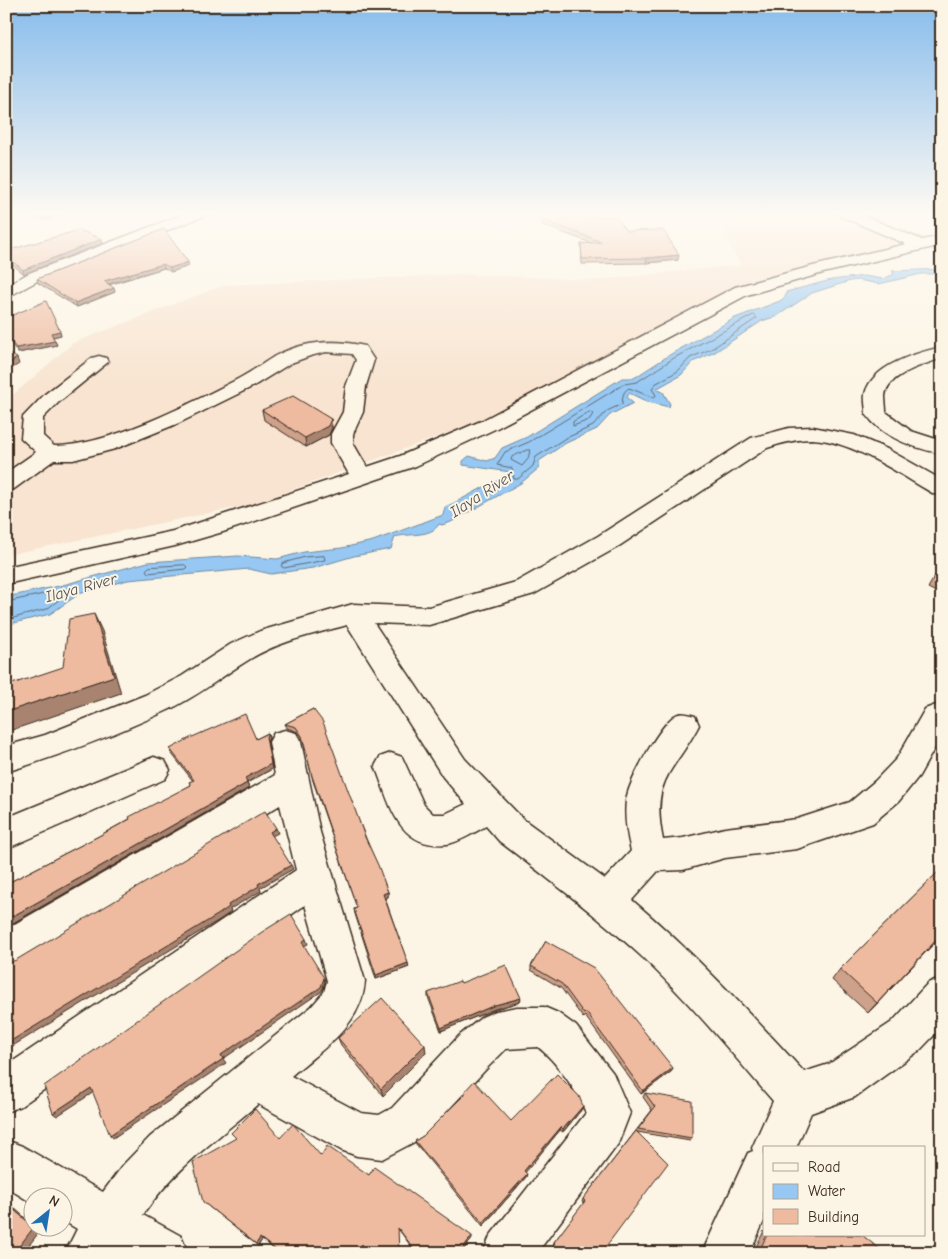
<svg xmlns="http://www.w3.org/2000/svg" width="948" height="1259" viewBox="0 0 948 1259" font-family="'Comic Neue',sans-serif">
<rect width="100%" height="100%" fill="#fcf5e5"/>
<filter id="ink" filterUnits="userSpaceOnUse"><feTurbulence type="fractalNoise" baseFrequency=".02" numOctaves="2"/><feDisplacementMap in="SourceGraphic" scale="10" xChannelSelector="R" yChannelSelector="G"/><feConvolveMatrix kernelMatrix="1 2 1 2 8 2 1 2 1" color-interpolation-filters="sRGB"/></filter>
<g filter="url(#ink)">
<path fill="#f8e4d0" d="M729,213H869L930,240L736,289L470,425L253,504L6,555V401L73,343L224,285L461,274L596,280L741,265L725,238Z"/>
<path fill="#96c8f3" stroke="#72899e" d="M942,269V274H921L879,284L858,280L850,281L812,293L777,316L762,321L715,352L693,362L681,375L656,389L663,392L670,404L669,407L648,402L629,393L627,398L633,403L610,415L597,429L566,443L539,461V468L521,483L451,522L442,525L439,524C431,538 408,533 395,537L391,549L354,556L313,568L271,574L249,569L128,580L82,592L50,614L6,625V597L59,586L148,562L238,556L277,559L304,552L342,548L373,541L443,515L445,507C467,498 485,484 508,477L510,472L463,465V461L469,456L487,461L495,458L502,448L527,437L622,378H634L671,354L735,318L780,301L786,296V292L831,280L864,276L883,279L894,274L892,271Z"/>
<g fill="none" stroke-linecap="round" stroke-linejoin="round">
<path stroke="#5f6973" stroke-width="1" d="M754,315L757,318L713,348L690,358L678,371L655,384L652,389L656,395L654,398L629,388C622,392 623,397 622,404L607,411L593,426L564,439L536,457L533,466L518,479H514L512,468L497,465L505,452L529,442L624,384L637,382L674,358Z
M590,412L593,414L589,420L573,426V422Z
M527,450H530L528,459L522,466L511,460L512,457Z
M324,556L325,560L284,568L281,566L283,563L305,557Z
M185,565L187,567L185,569L148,573L146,570L149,567Z
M6,602L67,589L70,591L47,609L6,620"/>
<defs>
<path id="minor" d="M187,213H206L204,216L41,279L6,298V286L29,273Z
M838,213H857L922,240L942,236V245L823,273L747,295L495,429L416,466L223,532L175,546L6,584V567L173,531L349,474L331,443V434L343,412L346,386L356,360L352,354L326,352L310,356L291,363L252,387L179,423L115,449L73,460H54L14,489L6,491V473L36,452L21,438L23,417L45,394L92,358L99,356L106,358L108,362L59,402L43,418V436L54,446C108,446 188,405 236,380C250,373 262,364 275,356C303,341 335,339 365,346L374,360L366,386L363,412L353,434V443L367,467L400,456L481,421L735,287L813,266L906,244L840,216Z
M942,347V358C924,365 887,374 885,396C885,401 886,407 886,412L911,431L942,441V454C915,448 882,438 866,414C866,408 864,400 865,394C872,365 916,353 942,347Z
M813,427L854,435L887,449L942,480V496L934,494C899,474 853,441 812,439C796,439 782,443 767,448L616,548L534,594L429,625L374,623L465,759L523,819L605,879L631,851C627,835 624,818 626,801C628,782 658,729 673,717C680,711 687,714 695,716L699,725C674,773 650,778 663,840L683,838L725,828L797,819L850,802L875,781L897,758L925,709L936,705L942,707V735L919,776L899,801L873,823L797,849L725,858L683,870L658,871L632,900C694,953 749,1012 804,1072L829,1064L892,1022L928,983L942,977V1027L920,1050L855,1097L811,1113L796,1148H764V1221L750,1253H702L748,1153L753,1151L752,1148L773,1101C730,1051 688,1000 640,955C595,914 547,878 499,841L486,826C475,832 460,842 447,844C397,849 390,803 375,766L380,757L391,753L402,757L424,805L433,814H445L466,804L443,777L347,625C315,634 279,641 250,659C222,676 197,697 166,711C115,735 61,755 6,772V746L45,735L145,695L182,676L231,644L260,631L353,604L429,607L516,582L598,536L751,438L789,428Z
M285,730L296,733L301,742L320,832L365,981C362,1026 322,1049 291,1076L361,1113L379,1115L392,1108L459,1036L482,1017L496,1011L517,1007H544L558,1013L576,1026L613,1073L630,1113L618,1144L537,1253H483L490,1236L586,1113C578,1092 556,1061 538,1047L506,1049L489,1066L422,1138L382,1159L357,1156L341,1150L258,1104C217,1139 173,1170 143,1215L181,1236L188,1253H65L77,1229L62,1220V1196H32V1203L6,1187V1140L22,1146L103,1192L123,1165L150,1137L311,1007L324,992L327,981L305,905L21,1106L6,1112V1066L296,870L280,805L19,963L6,968V929L275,775L269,742L274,733Z
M154,757L165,761L170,770L165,779L6,849V818Z"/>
</defs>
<use href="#minor" stroke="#3b2a1e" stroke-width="3"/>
<use href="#minor" fill="#fcf5e5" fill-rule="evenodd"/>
</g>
<path fill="#cda18a" stroke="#3b2a1e" d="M18,213H65L47,220Z
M206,213H211L212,216L207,215Z
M542,220L626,231L678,260L646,263L582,264L581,244L591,243L542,225Z
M164,229L189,266L171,272L164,268L109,285L115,292L77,307L38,283L37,279Z
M102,239L103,243L24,274L12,264L13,268L6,270V251Z
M6,318L60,331L61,335L53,337L57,345L18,353L6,337Z
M262,410L331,419L332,428L329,435L306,447L264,420Z
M942,569V595L928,588L936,574Z
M313,709L388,892V897L385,898L409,967L376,979L355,914L354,909L357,908L313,781L303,741L298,732L287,728L285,724Z
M268,733L269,738L267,742L272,769L247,783L249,788L6,927V884L97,837L191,785L189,782L193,781L172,754L170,749L256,739Z
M942,868V935L868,1013L832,980L840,969Z
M546,941L672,1071L641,1094L585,1016L583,1018L561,988L531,970V966Z
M461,983L521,998L520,1002L495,1009L441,1031L428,997V993Z
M338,1038L426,1053L383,1096L341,1045Z
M465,1091L511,1121L583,1106L582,1109L563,1132L560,1130L525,1172L526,1177L483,1226L416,1144L415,1141L423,1136L465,1095Z
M645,1093L692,1138L690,1141L637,1132L554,1245L553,1244L554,1242L584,1203L582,1202L583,1199L652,1110L643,1097Z
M280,1138L369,1175L472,1239L461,1253H416L399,1230L363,1248L360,1253H279L262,1240L258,1246L203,1202Z
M764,1231V1235H862L881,1253H753Z"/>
<path fill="#a78370" stroke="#3b2a1e" d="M53,213H65L47,220L45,216Z
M102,239L103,243L24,274L23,270Z
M679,255L678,260L646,263L647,258Z
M11,261L13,268L6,270V262Z
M188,262L189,266L171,272L170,268Z
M163,264L164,268L105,285L104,281Z
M114,288L115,292L77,307L75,303Z
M60,331L61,335L52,337L51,333Z
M55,341L57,345L18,353L16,348Z
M17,358L19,364L6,372V365Z
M331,419L332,428L329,435L306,447L305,438Z
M94,614L102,631L121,693L6,732V712L114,676Z
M268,733L269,738L267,742L272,769L246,783L245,778Z
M247,783L249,788L6,927V920Z
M276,828L278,833L272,836L270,832Z
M291,865L293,869L260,888L261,891L230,909L231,912L221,919L6,1050V1044L228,905L258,884Z
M388,892V897L384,899L383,894Z
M942,934V935L868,1013L877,1003Z
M306,939L308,944L304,946L302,942Z
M408,963L409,967L376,979V975Z
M324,978L325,982L322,991L223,1059L221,1055Z
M521,998L520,1002L495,1009L441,1031V1028L495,1005Z
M425,1045L426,1053L383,1096L381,1089Z
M223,1059L226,1063L113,1138L110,1135Z
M673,1068L672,1071L641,1094L643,1091Z
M91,1088L94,1092L57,1116L53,1113Z
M583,1106L582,1109L563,1132V1129Z
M561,1127L560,1130L524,1174V1171Z
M527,1174L526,1177L483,1226V1223Z
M6,1202L12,1206L32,1224V1226Z
M33,1226H36L40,1231L23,1253H14Z
M472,1236V1239L461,1253H459Z
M260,1238L262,1240L258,1246L256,1244Z
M362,1244L364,1246L360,1253H357Z"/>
<path fill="#eebba0" stroke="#3b2a1e" d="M33,213H53L45,216Z
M617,217L626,231L663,230L679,255L647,258L582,259L581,244L602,242L542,220Z
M164,229L188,262L170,268L163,264L104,281L114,288L75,303L37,279Z
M79,230L102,239L23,270L6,256V251Z
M46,301L60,331L51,333L55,341L16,348L6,335V318Z
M6,352L17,358L6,365Z
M293,396L331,419L328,426L305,438L262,410Z
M942,569V577L936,574Z
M94,614L114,676L6,712V686L63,667L69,619Z
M313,709L323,722L365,837L378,865L388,892L383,894L408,963L376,975L354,909L357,908L312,776L302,736L296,727L285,724Z
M245,714L256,739L268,733L266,737L271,764L245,778L247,783L6,920V884L97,837L130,819L129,817L191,785L189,782L194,780L170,749L190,738Z
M265,811L276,828L270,832L291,865L258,884L259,886L228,905L229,907L219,914L6,1044V964L16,960Z
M942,868V934L877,1003L840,969Z
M291,914L306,939L302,942L324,978L321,987L221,1055L223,1059L110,1135L91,1088L53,1113L44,1086L262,932Z
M546,941L594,968L673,1068L643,1091L586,1012L584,1014L562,984L531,966Z
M506,965L521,998L495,1005L441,1028L428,993L460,981L461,983Z
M382,998L425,1045L381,1089L338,1038Z
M557,1074L579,1096L583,1106L563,1129L561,1127L524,1171L527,1174L483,1223L415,1141L423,1136L465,1094V1091L474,1081L511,1121Z
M645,1093L692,1101V1138L638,1129L655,1107Z
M255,1109L280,1138L293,1124L321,1156L327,1146L369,1175L374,1167L472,1236L459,1253H417L398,1228L399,1253H363L362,1244L357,1253H280L260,1238L256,1244L203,1202L193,1162L236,1138L231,1133Z
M636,1131L668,1163L607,1245L609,1248L606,1253H548L555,1243L554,1242L585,1201L583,1199Z
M6,1203L34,1227L14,1253H6Z
M767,1235H862L882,1251L881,1253H758Z"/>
</g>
<linearGradient id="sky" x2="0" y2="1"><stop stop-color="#87bcec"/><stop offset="0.55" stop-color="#fefaf3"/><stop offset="1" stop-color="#fefaf3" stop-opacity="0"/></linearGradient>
<rect width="948" height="389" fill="url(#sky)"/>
<g text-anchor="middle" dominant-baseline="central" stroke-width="4" stroke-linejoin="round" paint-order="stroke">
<g font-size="16" font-style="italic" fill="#525253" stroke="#fcf5e5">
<text transform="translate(482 494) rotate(-33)">Ilaya River</text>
<text transform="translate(81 588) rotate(-15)">Ilaya River</text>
</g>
</g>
<rect width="948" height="1259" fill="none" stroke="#fcf5e5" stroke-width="25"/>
<rect x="12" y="12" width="923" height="1234" fill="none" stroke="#3b2a1e" stroke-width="2" filter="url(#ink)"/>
<rect x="763" y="1146" width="162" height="90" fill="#fcf5e5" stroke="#afa495"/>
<rect x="773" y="1163" width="25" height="8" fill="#fcf5e5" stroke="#afa495"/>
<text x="808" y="1172" font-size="15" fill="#3b2a1e">Road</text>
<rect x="773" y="1184" width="25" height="15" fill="#96c8f3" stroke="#afa495"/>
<text x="808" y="1196" font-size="15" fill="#3b2a1e">Water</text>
<rect x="773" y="1209" width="25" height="15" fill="#eebba0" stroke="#afa495"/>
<text x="808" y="1222" font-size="15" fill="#3b2a1e">Building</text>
<g transform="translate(48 1212) rotate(30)"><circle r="24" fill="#fcf5e5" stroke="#afa495"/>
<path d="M0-4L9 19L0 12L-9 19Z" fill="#1f6fb2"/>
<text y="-8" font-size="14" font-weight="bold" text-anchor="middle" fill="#3b2a1e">N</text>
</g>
</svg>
